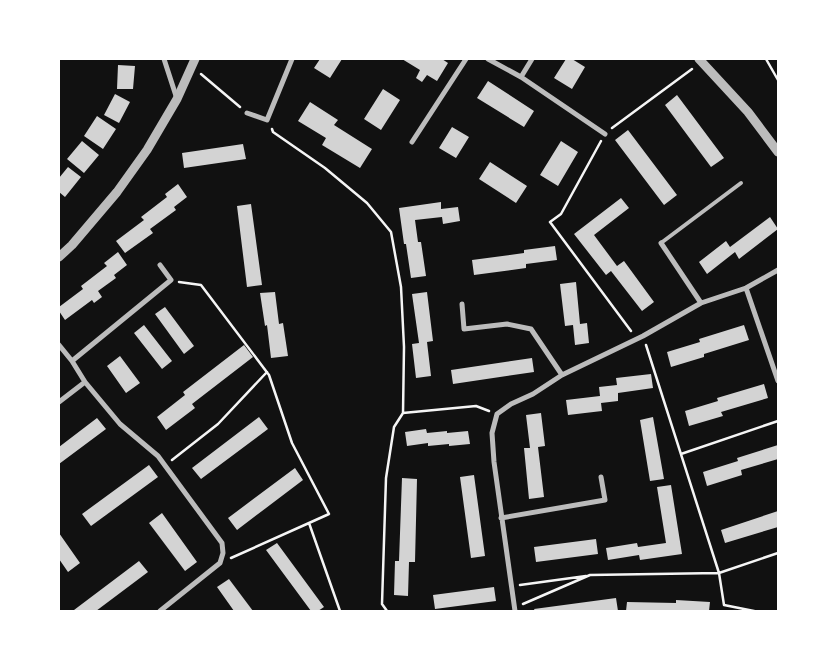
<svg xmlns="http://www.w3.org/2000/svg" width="837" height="670" viewBox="0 0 837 670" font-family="Arial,sans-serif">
<rect width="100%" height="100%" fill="#111"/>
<path fill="#d3d3d3" d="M320,59H342L330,78L314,68Z
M402,59H442L448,63L437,81L427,75L422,82L416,78L420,70Z
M566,59H572L585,67L572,89L554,78Z
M118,65L135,66L133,89H117Z
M488,81L534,111L524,127L477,98Z
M383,89L400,100L381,130L364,119Z
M115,94L130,102L119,123L104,115Z
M677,95L724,158L711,167L665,105Z
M310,102L338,120L334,125L372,149L360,168L322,145L326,138L298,121Z
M97,116L116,129L103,149L84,136Z
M452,127L469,137L456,158L439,148Z
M628,130L677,195L664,205L615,140Z
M82,141L99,155L84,173L67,159Z
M561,141L578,152L558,186L540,175Z
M243,144L246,159L184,168L182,153Z
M490,162L527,186L516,203L479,179Z
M68,167L81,177L65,197L59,192V178Z
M178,184L187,197L174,207L176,210L150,229L153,233L125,253L116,241L144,220L141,217L167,197L165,194Z
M621,198L629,208L594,235L617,266L624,261L654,302L642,311L611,271L606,275L574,234Z
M441,202V209L458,207L460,221L443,224L442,217L415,220L418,242H421L426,276L411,278L406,244H404L399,208Z
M251,204L262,285L247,287L237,206Z
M770,217L778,229L739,259L735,252L707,274L699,262L726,241L730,247Z
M555,246L557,260L526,264V268L474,275L472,260L524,253V250Z
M118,252L127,265L114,275L116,278L98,291L102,297L94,303L92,300L65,320L59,311V307L83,289L81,286L107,266L104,263Z
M576,282L580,324L587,323L589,343L575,345L573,325L565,326L560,284Z
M275,292L279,324L283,323L288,356L271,358L267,325L265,326L260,293Z
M427,292L433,341L427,342L431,376L416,378L412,344L419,343L412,294Z
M165,307L194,346L184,354L155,314Z
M144,325L172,361L162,369L134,333Z
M744,325L749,340L704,354V357L671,367L667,352L700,342L699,339Z
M244,345L253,357L192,404L195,408L166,430L157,417L185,395L183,392Z
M120,356L140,383L126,393L107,366Z
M532,358L534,372L453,384L451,370Z
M651,374L653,388L618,393V401L601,403L602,411L568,415L566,400L600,396L599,387L617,385L616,378Z
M764,384L768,398L721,412L723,416L689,426L685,411L718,401L717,398Z
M541,413L545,446L538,447L544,497L529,499L524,448H530L526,415Z
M259,417L268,429L201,479L192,468Z
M653,417L664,479L650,481L640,420Z
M97,418L106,429L59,464V447Z
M426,429L427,433L447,431V433L468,431L470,444L449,446V444L428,446V443L407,446L405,432Z
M778,445V459L741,470L742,475L707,486L703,472L738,461L737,458Z
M149,465L158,477L91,526L82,514Z
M295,468L303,480L237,530L228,518Z
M474,475L485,556L471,558L460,477Z
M402,478L417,479L415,562H409L408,596L394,595L395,561H399Z
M671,485L682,554L640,560L639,555L608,560L606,548L637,543L638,547L666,543L657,487Z
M778,511V527L725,543L721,530Z
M162,513L197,562L185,571L149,523Z
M59,533L80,563L68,572L59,559Z
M596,539L598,554L536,562L534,547Z
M277,543L324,607L318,611H311L266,550Z
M139,561L148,572L96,611H75L74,610Z
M229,579L253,611H234L217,587Z
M494,587L496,601L435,609L433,595Z
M616,598L618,611H535L534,609Z
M676,600L710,602L709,611H626L627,602L676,603Z"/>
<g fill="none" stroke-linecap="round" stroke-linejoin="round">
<path stroke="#f5f5f5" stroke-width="2.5" d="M766,59L778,80
M201,74L240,107
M612,128L692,69
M272,129L273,132L325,168L367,203L391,232L401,287L404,347L403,413
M601,141L561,214L550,222L631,331
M179,282L201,285L269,375L292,443L329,514L309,523L340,611
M646,345L719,573L724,605L754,611
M681,454L778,421
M172,460L218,424L267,372
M231,558L309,523
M520,585L586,576
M523,604L590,575L719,573L778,553
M387,611L382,604L386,478L394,427L403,413L476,406L489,411"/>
<path stroke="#bcbcbc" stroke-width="4" d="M661,243L741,183"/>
<path stroke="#bcbcbc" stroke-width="5" d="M164,59L177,99
M488,59L521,77L605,134
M521,77L532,59
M247,113L267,120L292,59
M412,142L466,59
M661,243L701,303
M746,288L778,381
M462,304L464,329L507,324L531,329L562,375
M59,345L72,361L85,382L120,424L158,456L222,543L223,553L220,563L160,611
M72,361L171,280L160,265
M59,402L85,382
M501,518L605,500L601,477
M515,611L494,462L492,433L497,414L511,404L533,394L562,375L643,336L701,303L746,288L778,270"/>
<path stroke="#bcbcbc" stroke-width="9" d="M699,59L748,112L778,152
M59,257L72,245L117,192L147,150L177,99L195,59"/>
</g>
<rect width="837" height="670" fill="none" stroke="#ffffff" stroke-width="120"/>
</svg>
